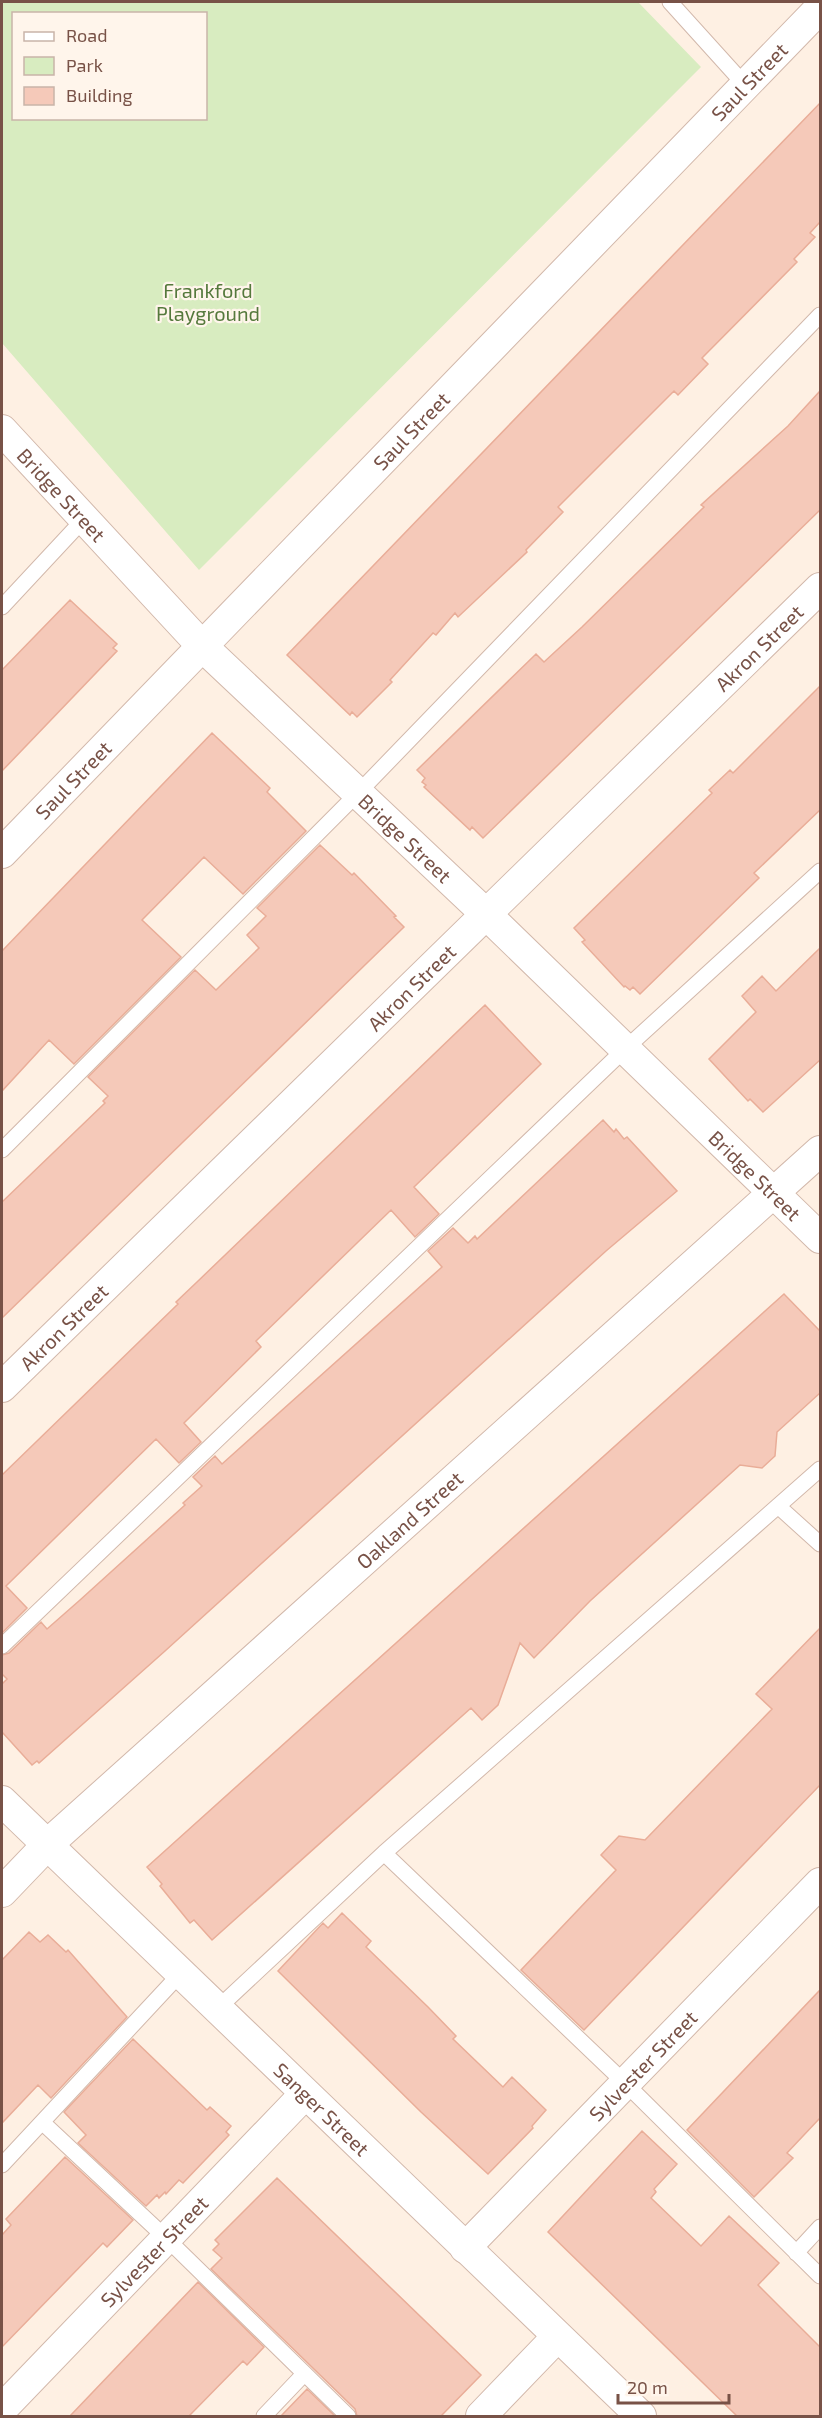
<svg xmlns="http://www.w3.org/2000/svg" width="822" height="2418" viewBox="0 0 822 2418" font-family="'Exo 2',sans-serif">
<rect width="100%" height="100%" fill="#fef0e3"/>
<path fill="#d8ecc0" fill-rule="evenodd" d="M2,2H638L701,67L199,570L2,343ZM14,14H206V118H14Z"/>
<path fill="#f5c9b9" stroke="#e9ad98" stroke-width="1.5" d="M820,103V222L810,233L815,237L794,259L797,262L702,358L708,364L678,395L674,391L558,507L563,512L526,550L527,552L458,617L455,613L436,635L433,633L390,680L392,682L357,717L352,712L350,715L287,655Z
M820,391V510L483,838L472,827L470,830L424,787L426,785L422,782L425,778L417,770L536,654L544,662L582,627L704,507L701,505L788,426Z
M70,600L117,644L113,648L117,651L2,771V670Z
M820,686V810L754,873L759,878L640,994L633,987L630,990L625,986L624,987L582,942L585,940L574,928L712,793L709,790L730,770L733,773Z
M212,733L270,788L267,792L306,831L243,894L204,857L142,920L181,957L74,1064L49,1040L2,1091V951Z
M320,845L352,875L354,873L396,916L394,917L404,927L2,1318V1202L105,1103L103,1101L108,1096L88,1077L195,970L216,990L259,948L247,935L266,916L257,908Z
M820,948V1060L763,1112L750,1099L748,1101L709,1059L756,1012L742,996L762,976L776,991Z
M485,1005L541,1064L414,1187L439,1214L415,1237L391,1210L256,1341L261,1347L184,1423L201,1442L179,1463L156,1439L6,1586L27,1608L2,1633V1475L178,1304L176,1302L197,1282Z
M603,1120L614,1132L616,1129L624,1139L627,1137L677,1191L606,1251L165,1651L39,1763L37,1761L32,1765L2,1732V1684L7,1679L2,1674V1655L9,1653L41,1622L47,1629L80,1600L185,1505L183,1503L202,1486L193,1477L215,1456L222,1464L442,1267L428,1251L453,1228L468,1243L475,1236L477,1239Z
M784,1294L820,1331V1393L777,1432L775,1456L762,1468L740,1465L590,1601L534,1658L520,1643L498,1705L482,1720L471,1708L212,1940L194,1920L190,1923L160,1886L162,1884L147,1867Z
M820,1628V1785L584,2030L521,1970L616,1870L601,1855L619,1836L645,1840L772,1709L756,1694Z
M342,1913L371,1941L366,1947L428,2007L456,2036L453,2039L503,2087L512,2077L546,2110L532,2126L533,2128L488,2174L421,2112L278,1971L323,1923L328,1928Z
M29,1932L40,1942L48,1935L66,1952L68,1950L127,2017L51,2098L38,2085L2,2123V1960Z
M820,1990V2118L787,2153L793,2158L754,2197L687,2130Z
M133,2039L207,2110L210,2107L231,2126L226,2132L229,2135L183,2183L179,2180L166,2194L165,2192L159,2198L157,2195L146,2206L78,2143L86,2135L64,2112Z
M642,2131L677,2164L654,2189L656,2192L651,2198L701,2246L729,2216L779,2263L758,2285L820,2347V2416H737L548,2232Z
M65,2157L133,2220L107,2247L103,2243L2,2347V2235L11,2225L6,2219Z
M277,2178L481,2375L441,2416H357L355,2409L211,2269L222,2258L213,2250L219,2244L215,2240Z
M198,2282L264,2347L247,2365L243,2361L189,2416H70Z
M307,2389L335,2416H281Z"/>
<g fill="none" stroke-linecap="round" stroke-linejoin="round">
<defs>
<path id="lane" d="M670,2L745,85
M2,607L84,519
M2,1150L358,793L820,315
M778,1506L820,1544
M2,1646L625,1049L820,871
M384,1853L625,2083L820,2276
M217,2009L384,1853L820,1469
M42,2122L166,2238L348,2416
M2,2165L181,1973
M796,2253L820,2227
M264,2416L304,2374"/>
<g id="street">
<path id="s1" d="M2,430L202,646L486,914L820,1238"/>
<path id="s2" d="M2,853L820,8"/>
<path id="s3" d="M2,1387L820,588"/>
<path id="s4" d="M2,1801L641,2416"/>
<path id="s5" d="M2,1892L48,1844L820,1151"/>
<path id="s6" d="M465,2248L820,1883"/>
<path id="s7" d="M2,2409L305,2094"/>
<path d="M481,2416L557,2337"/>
</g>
</defs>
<use href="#lane" stroke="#d2b8ab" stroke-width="17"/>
<use href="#street" stroke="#d2b8ab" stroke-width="32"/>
<use href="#lane" stroke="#fff" stroke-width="15"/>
<use href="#street" stroke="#fff" stroke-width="30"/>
</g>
<g text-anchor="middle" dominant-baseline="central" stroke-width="4.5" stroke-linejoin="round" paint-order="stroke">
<g font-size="20" fill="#785247" stroke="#fff5eb">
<text stroke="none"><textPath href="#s2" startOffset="1074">Saul Street</textPath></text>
<text stroke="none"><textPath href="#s2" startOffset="588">Saul Street</textPath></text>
<text stroke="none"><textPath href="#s1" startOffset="88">Bridge Street</textPath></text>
<text stroke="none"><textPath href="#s3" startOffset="1058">Akron Street</textPath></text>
<text stroke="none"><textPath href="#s2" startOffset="102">Saul Street</textPath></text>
<text stroke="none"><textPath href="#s1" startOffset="574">Bridge Street</textPath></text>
<text stroke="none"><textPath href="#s3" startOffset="572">Akron Street</textPath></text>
<text stroke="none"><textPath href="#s1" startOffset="1060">Bridge Street</textPath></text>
<text stroke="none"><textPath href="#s3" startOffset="86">Akron Street</textPath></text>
<text stroke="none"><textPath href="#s5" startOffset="552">Oakland Street</textPath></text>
<text stroke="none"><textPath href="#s6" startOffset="255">Sylvester Street</textPath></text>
<text stroke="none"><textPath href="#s4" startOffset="444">Sanger Street</textPath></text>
<text stroke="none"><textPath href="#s7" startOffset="219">Sylvester Street</textPath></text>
</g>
<g font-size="20" fill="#55793c" stroke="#fff5eb">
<text x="208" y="290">Frankford<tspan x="208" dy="23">Playground</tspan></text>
</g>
</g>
<rect width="822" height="2418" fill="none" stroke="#785247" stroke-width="6"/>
<rect x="12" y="12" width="195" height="108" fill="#fff5eb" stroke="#c9b4a9" stroke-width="1.5"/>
<rect x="24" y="32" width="30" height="9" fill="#ffffff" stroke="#c9b4a9" stroke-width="1.5"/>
<text x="66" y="42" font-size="18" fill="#785247">Road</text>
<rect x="24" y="57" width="30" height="18" fill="#d8ecc0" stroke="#c9b4a9" stroke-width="1.5"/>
<text x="66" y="72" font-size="18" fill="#785247">Park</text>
<rect x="24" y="87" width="30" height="18" fill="#f5c9b9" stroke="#c9b4a9" stroke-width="1.5"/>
<text x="66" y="102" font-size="18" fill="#785247">Building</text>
<path d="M618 2394v9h111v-9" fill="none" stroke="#785247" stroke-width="3"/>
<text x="627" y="2394" font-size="18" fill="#785247" stroke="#fff5eb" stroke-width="4.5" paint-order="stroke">20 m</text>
</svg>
